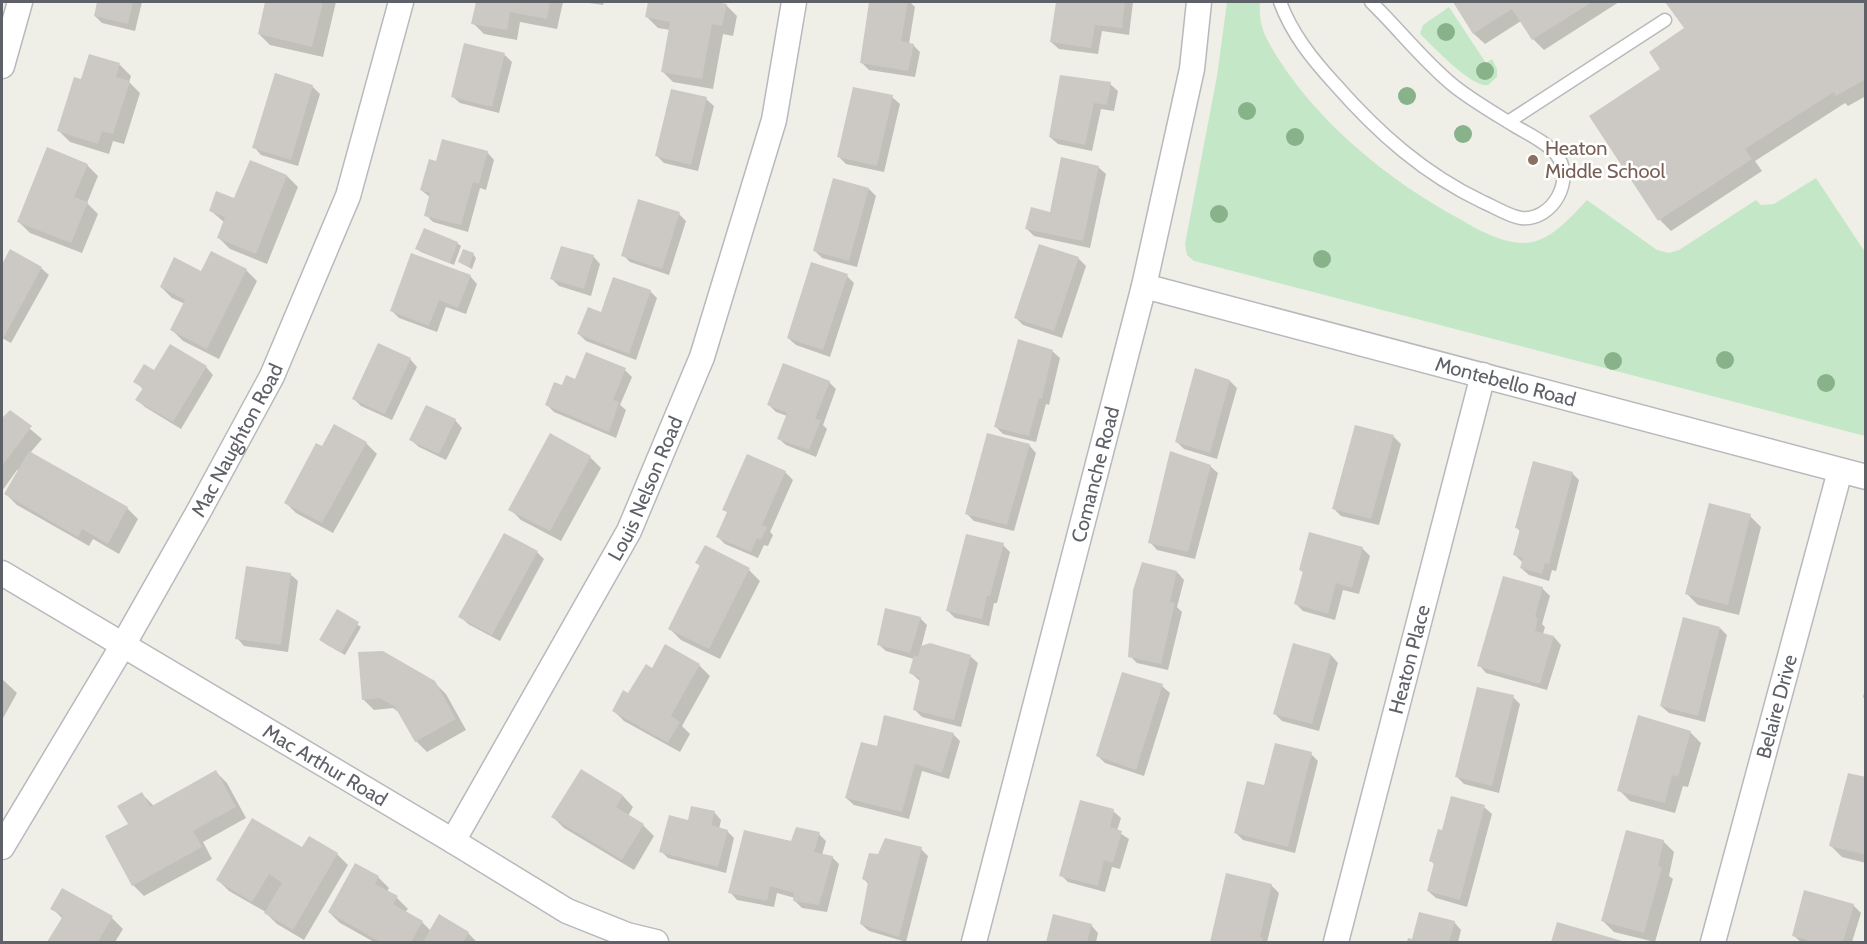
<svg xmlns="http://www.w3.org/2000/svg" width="1867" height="944" viewBox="0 0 1867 944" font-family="Cabin,sans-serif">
<rect width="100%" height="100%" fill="#f0efe7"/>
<path fill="#c4e8c7" d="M1227,2H1260C1259,16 1261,29 1268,41C1308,115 1387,180 1460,219C1478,230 1502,243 1524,243C1549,243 1571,217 1587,200L1657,250L1669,253L1679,250L1756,200L1761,205L1774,204L1816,178L1865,252V436L1194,261L1187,255L1185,244L1217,76Z
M1449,7L1486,63L1492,59L1497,69V77L1488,85C1471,88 1433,46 1420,34L1423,25Z"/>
<path fill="#0003" d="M98,2H142L135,31L102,23L95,16Z
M267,2H336L323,57L270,45L259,34Z
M477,2H563L557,29L520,22L517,40L484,34L473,23Z
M582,2H604L603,5Z
M650,2H709L726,5L737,16L733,36L723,34L713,89L673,82L662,71L670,30L658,28L647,17Z
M871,2H910L915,7L909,44L913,45L920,52L915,77L869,70L861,62Z
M1057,2H1133L1129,35L1102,31L1098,54L1059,49L1051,42Z
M1454,2H1619L1544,50L1533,39L1521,21L1485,44L1474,34Z
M1667,2H1866V96L1848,106L1845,103L1755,161L1762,171L1671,231L1660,220L1591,116L1662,70L1686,29Z
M505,55L512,62L499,113L460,103L452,96Z
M90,56L120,65L131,76L129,82L140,93L124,144L113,141L109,154L70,142L59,131L82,81Z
M276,75L313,87L320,94L298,166L261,155L254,147Z
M1110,84L1118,91L1114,111L1101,109L1092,151L1058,144L1050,137Z
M892,97L900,104L884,172L846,164L839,157Z
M706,99L714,106L698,171L664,163L657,156Z
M487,152L494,160L486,190L480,188L468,232L433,222L426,215L431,198L421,190L437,162Z
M251,162L287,176L298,187L267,264L230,249L219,238L225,223L210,210L235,200Z
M87,165L98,176L87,203L98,214L82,253L30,233L19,222Z
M1098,167L1106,174L1090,248L1034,236L1027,229L1052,214Z
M869,189L876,196L857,267L822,258L814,250Z
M679,214L686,221L669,275L630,262L623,255Z
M457,243L461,246L454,265L421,252L417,249Z
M10,251L41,268L49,275L11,343L2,338V267Z
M473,254L476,258L472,269L459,262Z
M593,256L600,264L591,296L559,286L552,279Z
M1078,258L1086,266L1062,338L1023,325L1016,318Z
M246,270L257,281L219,359L183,341L172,330L185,304L172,298L161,287L201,273Z
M470,276L477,284L466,314L446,307L437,332L399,318L392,311Z
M847,276L854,283L830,357L796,345L788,338Z
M650,291L657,298L636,360L586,341L579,334L602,314Z
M1052,351L1060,358L1049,405L1046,404L1036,442L1003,434L996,427Z
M410,359L417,367L392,420L361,406L354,399Z
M206,367L213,375L181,429L145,407L137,400L144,390L135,381L154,372Z
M625,370L632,377L620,405L626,410L616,438L554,412L547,405L563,387L575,381Z
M1230,381L1237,388L1217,459L1184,449L1177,442Z
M829,382L836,389L823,425L827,429L816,457L786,445L778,438L787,416L776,412L769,405Z
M10,412L42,439L30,453L127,508L138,519L119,554L93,539L89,546L17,505L6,494L19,471L17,470L2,491V420Z
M455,420L462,428L446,460L419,447L411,440Z
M1356,427L1394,437L1401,444L1379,525L1341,516L1333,508Z
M366,443L377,454L333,533L296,513L285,502L322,448Z
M1029,445L1036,453L1014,531L974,521L967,514Z
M590,457L601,468L561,541L521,520L510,509Z
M1210,466L1218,473L1195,559L1157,550L1150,542Z
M785,472L793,480L770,532L773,535L768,546L764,545L758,558L725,544L718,537L728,513L724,509Z
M1572,473L1579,480L1556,571L1552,570L1549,581L1529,575L1521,568L1523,563L1515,555L1521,532L1517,528Z
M1750,516L1761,527L1739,615L1698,605L1687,594Z
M1003,545L1010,552L997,603H994L989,626L955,618L948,611Z
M1362,548L1370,556L1359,594L1343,590L1335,620L1303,611L1296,604L1304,573L1300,570Z
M537,552L544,559L500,641L468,624L460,616Z
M697,563L749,570L760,581L720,659L681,640L670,629L701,567Z
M1177,572L1184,580L1177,607L1182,612L1168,670L1137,663L1130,656Z
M290,574L298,581L288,652L244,646L237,638Z
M1542,588L1550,596L1542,624L1545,627L1543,634L1554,637L1561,645L1547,690L1486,673L1479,665Z
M337,611L361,627L345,655L324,643Z
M920,618L927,625L921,648L970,656L978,663L961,727L922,717L915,710L921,682L911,673L914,659L886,651L878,644Z
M1720,628L1727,635L1705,722L1669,713L1661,706Z
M1331,655L1338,663L1319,731L1282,721L1275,714Z
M699,665L710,676L682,726L690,734L680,752L624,721L613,710L652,670Z
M2,679L17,693L2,720Z
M434,682L446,694L466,730L427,752L416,741L400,713L393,708L374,710L363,699Z
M1162,686L1170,693L1144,776L1105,763L1098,756Z
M1866,686V700L1863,697Z
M1513,697L1520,704L1499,793L1464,784L1457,777Z
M1690,732L1701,743L1688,787L1683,786L1675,813L1630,801L1619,790Z
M953,734L960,741L949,779L922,771L909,819L854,805L846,798L878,748Z
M1311,754L1318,761L1295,853L1243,840L1236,833L1265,787Z
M581,771L623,796L633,807L628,816L643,825L654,836L634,870L564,828L553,817Z
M216,772L227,783L246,818L203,842L212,859L144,896L133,885L142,794L154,806Z
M1866,779V863L1842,857L1831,846Z
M1484,807L1492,814L1467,907L1436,898L1428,891L1435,865L1431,861L1443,831Z
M1113,811L1121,818L1117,831L1129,839L1120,869L1112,867L1105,892L1068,882L1061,875Z
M714,812L721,820L719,829L727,831L734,838L726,873L668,858L661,851L689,822Z
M819,834L826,841L822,855L832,857L839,864L827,912L802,908L795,901V898L777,893L774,907L737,900L730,892L792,843Z
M1663,841L1674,852L1669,876L1673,879L1655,942L1614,932L1603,921Z
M303,849L337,854L348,865L304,940L277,924L264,911L229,891L218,880Z
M921,849L928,856L906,942L869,931L861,924L869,885L864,879L879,856Z
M1227,875L1271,885L1279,893L1267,942H1212Z
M378,877L389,888L387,892L397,898L408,909L405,912L422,922L431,931L468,933L477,942H374L340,923L329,912Z
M1853,905L1861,913L1852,942H1801L1793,935Z
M52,908L112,918L123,929L115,942H49L63,919Z
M1054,916L1091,925L1098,933L1096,942H1047Z
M1454,922L1461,930L1458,942H1408L1409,940L1413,941Z
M1558,924L1623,942H1552Z"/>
<path fill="#ccc9c4" d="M97,2H133L128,24L94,16Z
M265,2H323L312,47L258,34Z
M476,2H550L547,19L510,12L507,30L471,24Z
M648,2H716L727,4L722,26L712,24L702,79L661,72L670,22L645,17Z
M869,2H908L901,41L914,44L908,71L860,63Z
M1056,2H1125L1122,28L1095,25L1091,48L1050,42Z
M1453,2H1592L1532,40L1512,9L1473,34Z
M1665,2H1866V79L1836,96L1834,92L1745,149L1752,159L1658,221L1589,116L1660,69L1649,52L1684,28Z
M464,43L505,53L492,107L451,97Z
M89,54L120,63L116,77L130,81L113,134L102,131L98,144L57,131L74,77L81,79Z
M275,73L313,85L291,160L252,148Z
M1060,75L1111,82L1107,105L1094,103L1085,145L1049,137Z
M853,87L893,95L877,166L837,157Z
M671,89L707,97L691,165L655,156Z
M442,139L488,151L479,184L473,182L461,225L424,216L430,193L420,190L429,159L436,161Z
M47,147L88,164L74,197L88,202L71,243L17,222Z
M1061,157L1099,166L1083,241L1025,229L1031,207L1050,212Z
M250,160L287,175L256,254L217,238L225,217L209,211L216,191L234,198Z
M833,178L869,188L849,261L813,251Z
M638,199L680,212L662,269L621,256Z
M424,228L458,242L450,263L415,249Z
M1039,244L1079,257L1054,331L1014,318Z
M561,246L594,255L584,289L550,279Z
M10,249L42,267L4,337L2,336V264Z
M463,249L474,253L469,267L458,262Z
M211,251L247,269L207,349L170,330L185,300L160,287L174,257L201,271Z
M411,253L471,275L458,308L439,300L429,326L390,311Z
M811,262L848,274L823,350L787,338Z
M613,277L651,290L629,354L577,334L588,307L601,312Z
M1018,339L1053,350L1042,399L1039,398L1029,436L994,427Z
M378,343L411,358L385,414L352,399Z
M170,344L207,366L173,422L135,400L143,388L133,382L144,364L154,370Z
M586,352L626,368L613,400L619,402L609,432L545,405L554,382L562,385L566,375L575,379Z
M783,363L830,381L815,419L821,420L809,450L777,439L787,413L767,405Z
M1195,368L1230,380L1210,453L1175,442Z
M426,405L456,419L439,454L409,440Z
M10,410L32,426L2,466V418Z
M334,424L367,442L322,523L284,503L316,443L322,446Z
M1355,425L1394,435L1371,519L1332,509Z
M550,433L591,456L550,531L508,510Z
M987,433L1030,444L1007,525L965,514Z
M29,451L128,507L108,544L82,529L78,537L4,494Z
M1170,451L1211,465L1188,552L1148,543Z
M747,454L786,471L762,525L767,527L761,540L757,538L751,552L716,537L727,512L722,510Z
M1533,461L1573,472L1549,564L1545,563L1542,574L1520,568L1523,558L1513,555L1520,529L1515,528Z
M1709,503L1751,514L1728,605L1685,594Z
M1309,532L1363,547L1352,588L1336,583L1328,614L1294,604L1303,571L1299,570Z
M504,533L538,551L492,635L458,617Z
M966,534L1004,543L990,596H987L982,619L946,611Z
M705,545L750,568L709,649L668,629L700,565L695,563Z
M1142,562L1177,571L1170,602L1175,603L1161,664L1128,657L1133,590Z
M246,566L291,573L281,645L235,639Z
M1503,576L1543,587L1535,617L1538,618L1535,631L1554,636L1540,684L1477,666Z
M885,608L921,617L910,653L877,645Z
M337,609L359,622L341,653L319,640Z
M1683,617L1720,627L1698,716L1660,706Z
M930,643L971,655L954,720L913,710L920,678L909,673L914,655L918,657L921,646Z
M1293,643L1331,654L1312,724L1273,714Z
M665,644L700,664L671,716L680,722L668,743L612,711L623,690L628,693L646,664L652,668Z
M383,651L435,681L456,719L415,742L395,707L380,698L362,700L358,652Z
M1122,672L1163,684L1136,770L1096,756Z
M1477,687L1514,695L1492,786L1455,777Z
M884,715L954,733L942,773L915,764L902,812L845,798L861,742L877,746Z
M1638,715L1691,731L1678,777L1672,775L1665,803L1617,791Z
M1275,743L1312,752L1288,847L1234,833L1247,781L1264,785Z
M581,769L623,795L616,807L644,824L622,860L551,817Z
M216,770L236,807L193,831L202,847L132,886L105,836L128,824L117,806L142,792L150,807Z
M1848,773L1866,777V855L1829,846Z
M1451,796L1485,805L1460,900L1427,891L1434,863L1429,861L1438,829L1442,830Z
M1080,800L1114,809L1110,827L1122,831L1113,863L1104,860L1098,886L1059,876Z
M691,806L715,811L711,825L728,830L718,867L659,852L669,815L688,820Z
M252,818L302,847L309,836L338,853L293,930L264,913L282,883L269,874L252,902L216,880Z
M796,827L820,832L814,852L833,856L819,905L793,901L794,893L770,886L767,901L728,893L744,830L791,841Z
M1626,830L1664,840L1658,866L1662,867L1644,933L1601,921Z
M885,838L922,847L899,937L860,924L868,882L862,879L869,853L878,854Z
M355,863L379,876L375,884L398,896L393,904L423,921L411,942H380L328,912Z
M1226,873L1272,884L1260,937L1263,938L1262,942H1210Z
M62,888L113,916L98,942H47L63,916L50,909Z
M1804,890L1854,904L1843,942H1806L1807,940L1792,936Z
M1419,912L1455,921L1449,942H1407L1408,938L1412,939Z
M439,914L469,932L464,941L467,942H423Z
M1053,914L1092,924L1087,942H1046Z
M1557,922L1626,942H1551Z"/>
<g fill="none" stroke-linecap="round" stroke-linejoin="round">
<defs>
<path id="service" d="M1280,2C1292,34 1312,59 1335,84C1378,133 1424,174 1483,202C1495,207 1508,216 1521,218C1553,221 1576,179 1556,154C1546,142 1528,134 1515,126C1494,113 1473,101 1454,86C1423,61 1399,29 1371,2
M1508,122L1665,20"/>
<g id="minor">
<path d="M2,66L20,2"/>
<path id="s1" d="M1144,286L1866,477"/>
<path id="s2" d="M2,573L453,841L567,911L627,935L656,942"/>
<path id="s3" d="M453,841L629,531L702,357L774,120L794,2"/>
<path id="s4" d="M2,847L123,645L200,509L272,376L348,196L401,2"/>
<path id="s5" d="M974,942L1144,286L1192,69L1199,2"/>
<path id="s6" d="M1336,942L1483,375"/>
<path id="s7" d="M1713,942L1840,471"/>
</g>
</defs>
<use href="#service" stroke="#b7b9bd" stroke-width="15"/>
<use href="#minor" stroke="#b7b9bd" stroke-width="27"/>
<use href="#service" stroke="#fff" stroke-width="12"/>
<use href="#minor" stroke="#fff" stroke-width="24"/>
</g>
<g fill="#88b28a">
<circle cx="1446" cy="32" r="9"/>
<circle cx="1485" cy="71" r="9"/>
<circle cx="1407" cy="96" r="9"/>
<circle cx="1247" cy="111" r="9"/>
<circle cx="1463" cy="134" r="9"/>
<circle cx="1295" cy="137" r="9"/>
<circle cx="1219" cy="214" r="9"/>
<circle cx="1322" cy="259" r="9"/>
<circle cx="1725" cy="360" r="9"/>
<circle cx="1613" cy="361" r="9"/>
<circle cx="1826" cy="383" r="9"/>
</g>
<circle fill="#8d6e63" stroke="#fff" stroke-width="2" cx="1533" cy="160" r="6"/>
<g text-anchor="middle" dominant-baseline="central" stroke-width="5" stroke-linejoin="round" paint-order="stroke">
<g font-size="20" fill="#785e54" stroke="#fff" text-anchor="start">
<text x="1545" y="148">Heaton<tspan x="1545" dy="23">Middle School</tspan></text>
</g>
<g font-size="20" fill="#5e6167" stroke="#fff">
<text stroke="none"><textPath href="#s1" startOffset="374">Montebello Road</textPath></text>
<text stroke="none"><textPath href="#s4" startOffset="470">Mac Naughton Road</textPath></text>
<text stroke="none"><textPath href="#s5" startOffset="483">Comanche Road</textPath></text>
<text stroke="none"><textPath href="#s3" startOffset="402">Louis Nelson Road</textPath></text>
<text stroke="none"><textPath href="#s6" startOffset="292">Heaton Place</textPath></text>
<text stroke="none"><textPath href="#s7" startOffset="244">Belaire Drive</textPath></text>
<text stroke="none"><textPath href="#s2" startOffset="376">Mac Arthur Road</textPath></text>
</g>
</g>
<rect width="1867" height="944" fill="none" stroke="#5e6167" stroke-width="6"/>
</svg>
